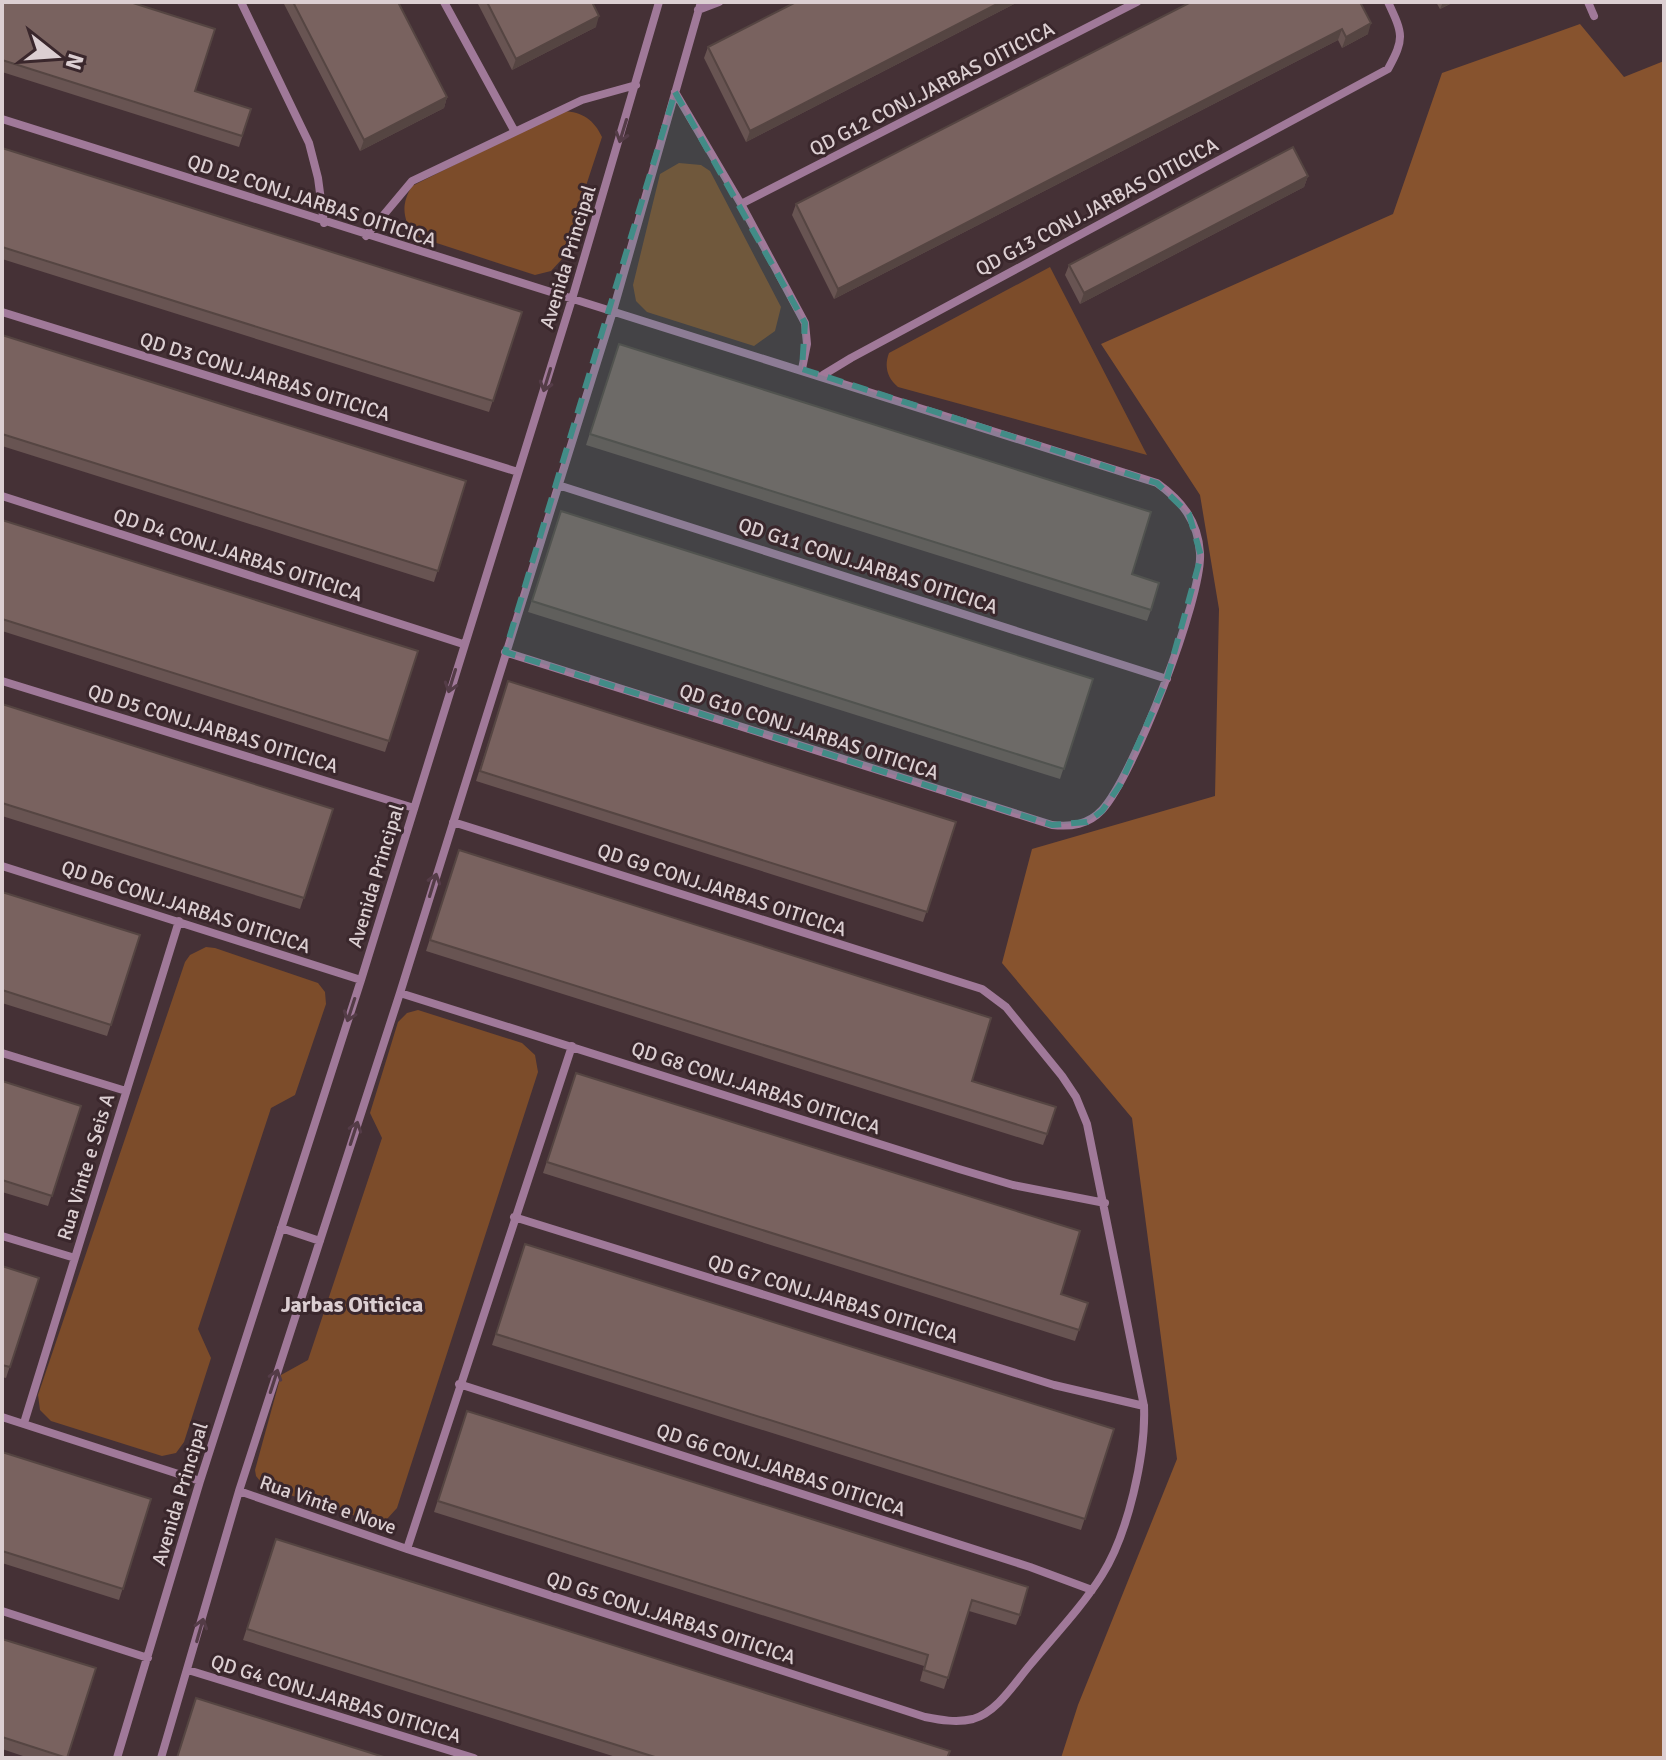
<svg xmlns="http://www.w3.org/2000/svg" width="1666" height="1760" viewBox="0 0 1666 1760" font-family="Signika,sans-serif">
<rect width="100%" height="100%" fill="#453136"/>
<path fill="#7c4c2a" d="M563,111C583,112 594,120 602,137L562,259L551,271L535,275L415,236C402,219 401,204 412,186Z
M679,163L701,165L710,171L781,307L775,331L754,346L647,312L636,301L633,285L660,174Z
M1050,267L1147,455L898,387C887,378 884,366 889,353Z
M206,947L215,948L318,983L325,992L326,1004L295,1095L271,1108L198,1329L211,1358L184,1442L176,1453L162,1456L51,1421L40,1410L38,1395L185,962L190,955Z
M418,1010L522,1043L535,1055L538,1072L397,1508L387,1519L371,1521L265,1487L256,1476L255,1470L281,1375L308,1360L382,1138L370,1113L398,1022L407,1013Z"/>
<path fill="#87532e" d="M1580,24L1624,77L1664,61V1758H1061L1078,1705L1177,1459L1132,1118L1002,963L1032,849L1215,796L1219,609L1200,495L1101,344L1393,214L1442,73Z"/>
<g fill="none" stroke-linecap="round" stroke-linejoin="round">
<path stroke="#a07999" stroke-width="8" d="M241,2L309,143L318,178L324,223
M444,2L515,132
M1588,2L1594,16
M698,10L719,2
M675,92L741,204L805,323L807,344L802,369
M2,119C386,243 773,359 1157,483C1182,501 1198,521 1200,553C1203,597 1133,777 1102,810C1088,825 1071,827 1052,825L505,652
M741,204L1137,2
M366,236L412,181L582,100L636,85
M2,312L518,472
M823,375L851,358L1388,69C1405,38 1403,34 1388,2
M558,485L1167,679
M2,496L463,644
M2,681L414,808
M2,866L361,980
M400,993L959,1169L1013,1185L1105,1203
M2,1053L126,1091
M514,1217L1054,1385L1144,1406
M281,1228L320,1241
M2,1236L75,1258
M459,1384L1030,1567L1092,1590
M2,1417L200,1481
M24,1423L179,921
M239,1491L407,1549L925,1717C940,1720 957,1723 973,1719C997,1712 1014,1684 1030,1665C1054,1636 1082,1607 1102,1575C1128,1534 1146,1454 1144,1406L1087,1124L1076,1097L1062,1076L1006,1007L982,989L453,822
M407,1549L572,1046
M2,1611L148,1658
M188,1670L474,1758
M117,1758L200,1481L361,980L572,299L659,2
M161,1758L239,1491L400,993L613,311L701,2"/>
</g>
<path fill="#685452" d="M2,2L195,91L251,109L239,147L2,72Z
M283,2H398L447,97L444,108L360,151Z
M477,2H592L596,27L512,70Z
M1018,2L746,142L704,58L708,47Z
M1191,2L1368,34L1342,48L1338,40L834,299L792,215L796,204Z
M1436,2H1454L1440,9Z
M2,148L522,312L489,412L2,259Z
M1308,176L1304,187L1080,304L1065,275L1069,265Z
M2,335L466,481L434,582L2,446Z
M619,344L1132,574L1151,610L1147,621L586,445Z
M561,511L1093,679L1060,779L528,612Z
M2,520L418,651L385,752L2,631Z
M508,681L956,822L923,922L476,781Z
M2,704L333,809L300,909L2,816Z
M459,850L972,1081L1047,1134L1043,1145L426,951Z
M2,892L140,935L107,1036L2,1003Z
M576,1073L1061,1294L1088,1303L1075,1341L543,1173Z
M2,1081L81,1106L48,1206L2,1192Z
M525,1244L1114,1429L1081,1530L492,1345Z
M2,1266L39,1278L6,1378L2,1377Z
M467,1411L1020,1615L1016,1625L969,1611L944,1689L920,1681L924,1666L434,1512Z
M2,1452L151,1499L119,1600L2,1563Z
M276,1539L947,1758H619L243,1640Z
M2,1639L67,1758H29L2,1749Z"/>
<path fill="#554542" d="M1001,2H1018L746,142L750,131Z
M1443,2H1454L1440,9Z
M599,16L596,27L512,70L516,59Z
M1371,23L1368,34L1342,48L1346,37Z
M1342,29L1338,40L834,299L838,289Z
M447,97L444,108L360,151L364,140Z
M1308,176L1304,187L1080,304L1084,293Z"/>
<path fill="#79625f" stroke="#554542" stroke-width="2" d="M2,2H130L215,29L195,91L251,109L242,136L2,60Z
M293,2H398L447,97L364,140Z
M487,2H592L599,16L516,59Z
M796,2H1001L750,131L708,47Z
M1191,2H1360L1371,23L1346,37L1342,29L838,289L796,204Z
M1293,147L1308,176L1084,293L1069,265Z
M2,148L522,312L493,401L2,247Z
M2,335L466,481L438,571L2,434Z
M619,344L1151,512L1132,574L1159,583L1151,610L590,434Z
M561,511L1093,679L1064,769L532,601Z
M2,520L418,651L389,741L2,619Z
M508,681L956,822L927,912L480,771Z
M2,704L333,809L304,898L2,803Z
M459,850L991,1018L972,1081L1056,1107L1047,1134L430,940Z
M2,892L140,935L111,1025L2,990Z
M576,1073L1080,1231L1061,1294L1088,1303L1079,1330L547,1162Z
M2,1081L81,1106L52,1196L2,1180Z
M525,1244L1114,1429L1085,1519L496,1334Z
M2,1266L39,1278L10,1367L2,1365Z
M467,1411L1028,1587L1020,1615L972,1600L948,1678L924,1670L928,1655L438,1501Z
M2,1452L151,1499L123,1589L2,1551Z
M276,1539L950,1751L947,1758H658L247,1629Z
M2,1639L96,1668L67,1758L2,1737Z
M196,1698L387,1758H177Z"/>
<defs><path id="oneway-shaft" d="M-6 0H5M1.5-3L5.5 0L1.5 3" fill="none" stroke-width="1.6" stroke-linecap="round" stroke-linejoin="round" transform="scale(2)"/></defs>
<g stroke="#543c47">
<use href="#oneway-shaft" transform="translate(623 131) rotate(107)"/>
<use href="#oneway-shaft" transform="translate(547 380) rotate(107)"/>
<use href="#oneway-shaft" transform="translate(452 681) rotate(107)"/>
<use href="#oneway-shaft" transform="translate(433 885) rotate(-73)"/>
<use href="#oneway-shaft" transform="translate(351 1010) rotate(108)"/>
<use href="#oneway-shaft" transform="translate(354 1133) rotate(-72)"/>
<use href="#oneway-shaft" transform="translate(274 1381) rotate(-72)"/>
<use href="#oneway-shaft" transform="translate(200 1630) rotate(-74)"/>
</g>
<path fill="#428c87" fill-opacity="0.2" stroke="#428c87" stroke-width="6" stroke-dasharray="16 10" stroke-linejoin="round" d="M675,92L805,323L802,369L1157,483L1189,514L1201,556L1167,679L1120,785L1102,811L1087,822L1052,825L505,652Z"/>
<g text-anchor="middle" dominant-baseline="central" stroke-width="6" stroke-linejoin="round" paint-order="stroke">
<g font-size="20" fill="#dccfd2" stroke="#3a272c">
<text transform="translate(932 89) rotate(-27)">QD G12 CONJ.JARBAS OITICICA</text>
<text transform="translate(312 201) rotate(18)">QD D2 CONJ.JARBAS OITICICA</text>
<text transform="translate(1097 207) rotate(-28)">QD G13 CONJ.JARBAS OITICICA</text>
<text transform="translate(568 257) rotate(-73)">Avenida Principal</text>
<text transform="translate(265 377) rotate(17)">QD D3 CONJ.JARBAS OITICICA</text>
<text transform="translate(238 555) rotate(18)">QD D4 CONJ.JARBAS OITICICA</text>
<text transform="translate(868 566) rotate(18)">QD G11 CONJ.JARBAS OITICICA</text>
<text transform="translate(213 729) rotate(17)">QD D5 CONJ.JARBAS OITICICA</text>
<text transform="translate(809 732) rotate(18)">QD G10 CONJ.JARBAS OITICICA</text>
<text transform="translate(376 876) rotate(-73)">Avenida Principal</text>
<text transform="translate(722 890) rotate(18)">QD G9 CONJ.JARBAS OITICICA</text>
<text transform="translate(186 907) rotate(18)">QD D6 CONJ.JARBAS OITICICA</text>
<text transform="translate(756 1088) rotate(18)">QD G8 CONJ.JARBAS OITICICA</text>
<text transform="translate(86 1167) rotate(-73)">Rua Vinte e Seis A</text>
<text transform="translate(833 1299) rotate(17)">QD G7 CONJ.JARBAS OITICICA</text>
<text transform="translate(781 1470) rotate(18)">QD G6 CONJ.JARBAS OITICICA</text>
<text transform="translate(180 1494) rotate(-73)">Avenida Principal</text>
<text transform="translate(328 1505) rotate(19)">Rua Vinte e Nove</text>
<text transform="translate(671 1618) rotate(18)">QD G5 CONJ.JARBAS OITICICA</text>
<text transform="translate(336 1699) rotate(17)">QD G4 CONJ.JARBAS OITICICA</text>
</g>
<g font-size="22" font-weight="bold" fill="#dccfd2" stroke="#3a272c">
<text x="352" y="1304">Jarbas Oiticica</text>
</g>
</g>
<rect width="1666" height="1760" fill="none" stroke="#dccfd2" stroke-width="8"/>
<g transform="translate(56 56) rotate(107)" stroke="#3a272c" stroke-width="6" paint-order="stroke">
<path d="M0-6L14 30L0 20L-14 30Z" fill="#dccfd2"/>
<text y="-12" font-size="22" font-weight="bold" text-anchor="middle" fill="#dccfd2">N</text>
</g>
</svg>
